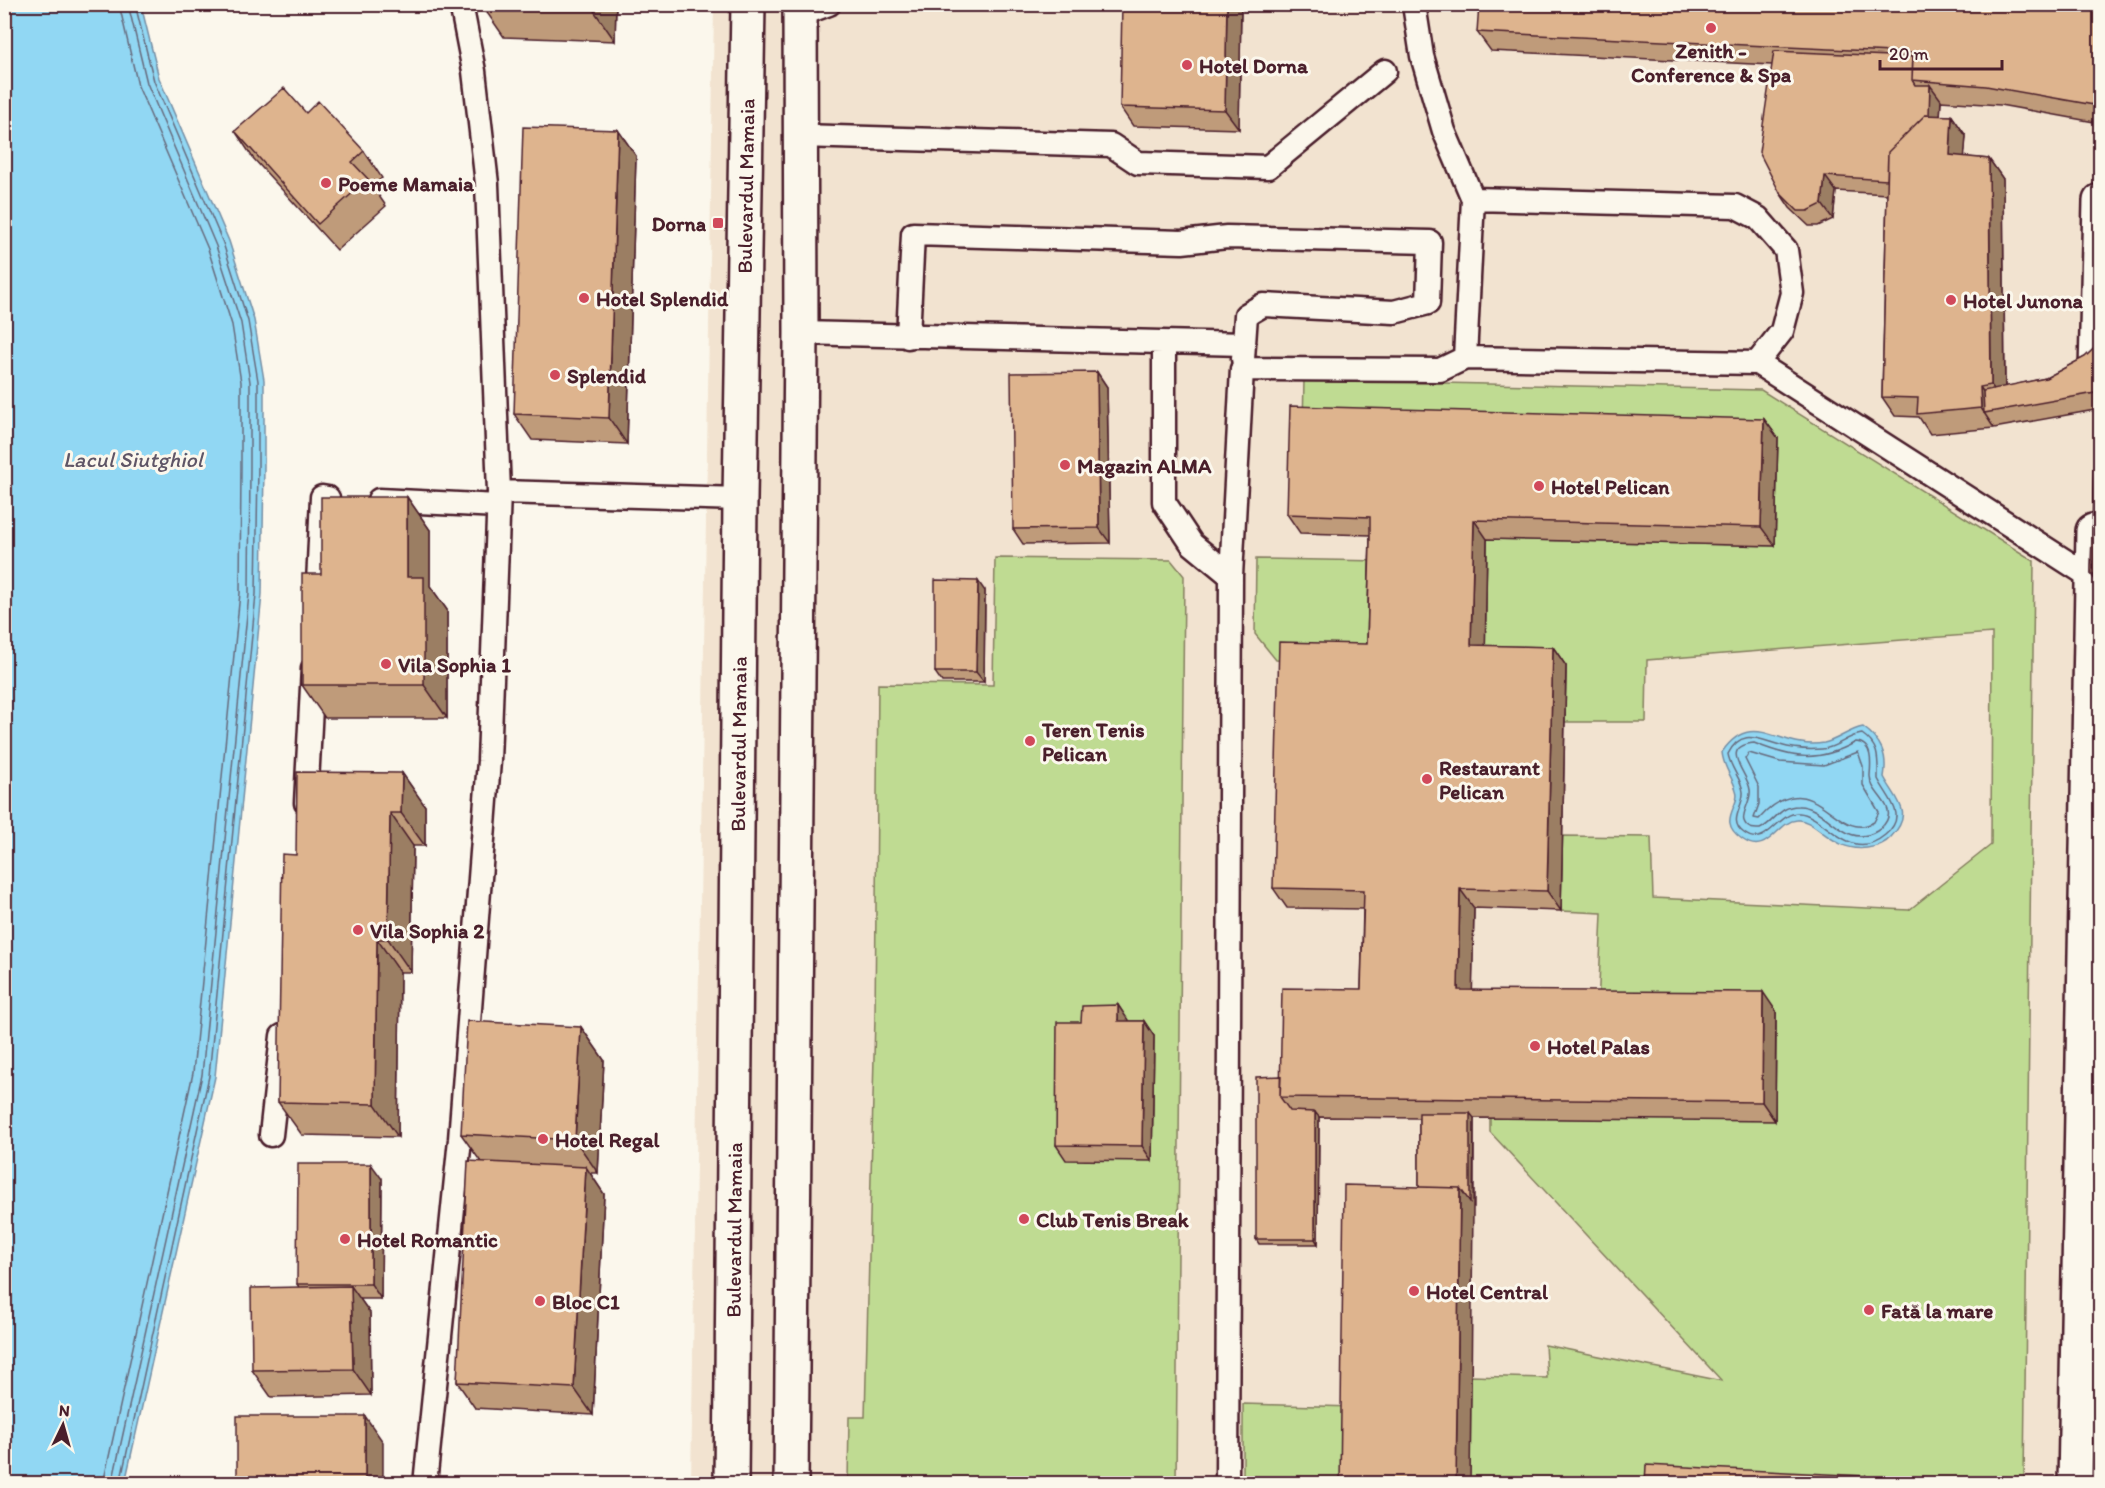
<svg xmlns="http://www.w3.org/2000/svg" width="2105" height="1488" viewBox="0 0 2105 1488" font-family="Itim,sans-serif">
<rect width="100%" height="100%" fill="#fbf7ec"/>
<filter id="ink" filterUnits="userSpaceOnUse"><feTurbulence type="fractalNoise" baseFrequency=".0167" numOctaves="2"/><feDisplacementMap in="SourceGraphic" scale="12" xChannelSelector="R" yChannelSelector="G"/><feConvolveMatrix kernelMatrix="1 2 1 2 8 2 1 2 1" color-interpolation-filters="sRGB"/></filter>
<g filter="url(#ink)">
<path fill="#f2e3d0" d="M714,5H2100V718L2090,1483L691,1484Z"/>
<path fill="#bfdb92" stroke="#847d5e" stroke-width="1.5" d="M1304,380L1761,390L2034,561L2024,1483H1470L1471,1376L1547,1378L1545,1345L1722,1381L1490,1132V1118L1775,1120L1776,1011L1598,1010L1602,913L1561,911L1562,836L1651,837L1653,898L1909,910L1991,845L1992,633L1647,660L1646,722H1565L1566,666L1485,664L1487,539L1775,546L1303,425Z
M995,558L1171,560L1184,576L1176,1483L848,1484L849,1417H865L875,1017L878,684L993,685Z
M1256,559L1383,561L1381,664L1276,660L1255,634Z
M1243,1404L1354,1407L1353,1483L1243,1484Z"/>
<path fill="#91d7f3" stroke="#758da3" stroke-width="1.5" d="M5,4L141,5L159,78L229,241L254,320L264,380V466L262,594L215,1077L125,1483H5Z
M1863,727C1881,740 1888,755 1884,777C1896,800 1915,812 1891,837C1885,844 1875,847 1867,848C1833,853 1815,818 1797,820C1777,821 1768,858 1742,839C1715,820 1742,806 1736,790C1732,776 1723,767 1722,752C1753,707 1780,751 1824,743C1838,740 1848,730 1863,727Z"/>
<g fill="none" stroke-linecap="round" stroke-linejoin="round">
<path stroke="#66697b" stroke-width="1.5" d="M1862,734C1880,746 1878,760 1878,779C1888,799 1909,815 1885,835C1849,865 1824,814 1799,813C1777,812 1767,850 1744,833C1727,821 1744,807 1743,792C1742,779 1730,768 1728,754C1741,728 1758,739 1780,745C1793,749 1809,750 1822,749C1837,748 1848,735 1862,734Z
M1856,742C1873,743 1871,764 1870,775C1869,791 1892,803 1888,817C1887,822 1882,828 1877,831C1844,851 1827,805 1798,806C1779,806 1775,822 1760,829C1753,829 1747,829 1744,821C1741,813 1752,800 1750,790C1749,774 1717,747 1754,743C1793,759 1818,763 1856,742Z
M1858,752L1863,766V785L1879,812L1874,822C1835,846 1814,757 1759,819L1754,818L1759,804V787L1745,759L1749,753L1780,762L1824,765Z
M103,1484L193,1073L240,593L241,466V382L232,325L208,249L138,86L119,4
M112,1484L202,1075L249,594L250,466V382L241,323L216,246L147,83L128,4
M120,1484L209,1076L256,594L258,466V381L248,321L223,243L154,81L135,4"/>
<defs>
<path id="service" d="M800,15L829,4
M800,136L1111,145L1138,163L1268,167L1385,71
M801,333L1244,344L1243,359
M908,337L913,234L1182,242L1227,237L1430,242L1428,303L1394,312L1263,305L1246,315L1244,344
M1164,344V502L1192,544L1231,576
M1465,358L1757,363L1782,331L1792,293L1786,250L1758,218L1735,206L1473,199
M1757,363L2092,578
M499,492L740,499
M379,500L498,506
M317,605L322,497L328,498
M306,803L313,668
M271,1135L282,1036
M425,1484L460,1139L489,761L499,492L487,184L474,71L461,4
M1227,1484L1231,576L1242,369L1440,370L1465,358L1473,199L1444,131L1422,56L1415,11L1416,4"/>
<path id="pedestrian" d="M2096,372L2100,201
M2075,1484L2093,531"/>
<g id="secondary">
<path id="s1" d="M731,1484L740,499L748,4"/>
<path d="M791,1484L801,333L800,4"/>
</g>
</defs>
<use href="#service" stroke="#4a1f2b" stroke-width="27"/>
<use href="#pedestrian" stroke="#4a1f2b" stroke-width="38"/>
<use href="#secondary" stroke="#4a1f2b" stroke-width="38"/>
<use href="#service" stroke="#fbf7ec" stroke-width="22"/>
<use href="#pedestrian" stroke="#fbf7ec" stroke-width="33"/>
<use href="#secondary" stroke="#fbf7ec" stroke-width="33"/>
</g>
<path fill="#bf9b7a" stroke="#4a1f2b" stroke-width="1.5" d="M481,4H616L615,41L504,37Z
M1241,4L1239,129L1133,126L1120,107Z
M2100,4V123L2000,105L1941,101L1940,116H1952L1966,136L1964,157L1989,159L2003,179L2005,387L2046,378L2085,357L2100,343V587L2091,574L2095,410L1994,428L1930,434L1919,417L1895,416L1882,397L1887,194L1836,191L1833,219L1818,226H1809L1790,208L1780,193L1772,65L1491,51L1477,32Z
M306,113L364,151L382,178L372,186L386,206L337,250L253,158L235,131Z
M618,130L636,156L627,444L532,440L514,414Z
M1097,372L1107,387L1110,543L1023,544L1013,529Z
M1764,419L1778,438L1775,546L1487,539L1485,646L1553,647L1566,666L1561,911L1474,908L1472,990L1776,1011L1775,1121L1474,1118V1207L1419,1187V1118L1319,1117L1318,1244H1259L1256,1239L1281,1076L1361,989L1363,909L1287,908L1273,888L1367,644L1370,535L1300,533L1287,514Z
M407,497L430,530V586L447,610V718H325L302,685L321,574Z
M985,591L984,682H942L935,672Z
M402,773L425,806V846H413L411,972H400L398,1137L302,1135L278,1102L296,855Z
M1118,1005L1128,1021H1144L1154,1036L1152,1161L1066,1160L1056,1145L1081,1022Z
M581,1027L604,1060L598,1173H590L604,1194L593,1415L475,1408L457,1382L481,1162L461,1134Z
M382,1179L381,1299H360L370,1313L371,1395L271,1397L252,1370L299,1287L297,1284Z"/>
<path fill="#9b7e63" stroke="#4a1f2b" stroke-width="1.5" d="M592,4H616L615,41L592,8Z
M1227,4H1241L1239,129L1225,110Z
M1930,85L1941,100L1939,135L1928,120Z
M1952,116L1966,136L1963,175L1950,155Z
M618,130L636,156L627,444L609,418Z
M1989,159L2003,179L2005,404L1991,385Z
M1825,176L1836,191L1833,219L1822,204Z
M1097,372L1107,387L1110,543L1099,528Z
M1980,387L1993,406L1984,413L1994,428L1981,408Z
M1764,419L1778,438L1775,546L1761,527Z
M407,497L430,530V586L447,610V718L424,685L407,577Z
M1474,520L1487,539L1485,664L1471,645Z
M978,581L985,591L984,682L976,672Z
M1553,647L1566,666L1561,911L1547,891Z
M402,773L425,806V846L401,813Z
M390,813L413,846L411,972L388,939Z
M1460,889L1474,908L1472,1009L1458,990Z
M377,939L400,972L398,1137L375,1104Z
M1763,992L1776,1011L1775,1121L1762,1102Z
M1118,1005L1128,1020V1036L1118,1021Z
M1144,1021L1154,1036L1152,1161L1142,1146Z
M581,1027L604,1060L598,1173L575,1140Z
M1315,1112L1319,1117L1318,1244L1315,1239Z
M1470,1113L1474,1118L1470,1484H1456L1460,1188Z
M371,1164L382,1179L381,1299L371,1284Z
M586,1167L604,1194L593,1415L574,1388Z
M351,1286L370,1313L371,1395L353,1369Z
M365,1416L383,1442V1484H365Z
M1866,1476L1869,1482V1484H1865Z"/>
<path fill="#deb48e" stroke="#4a1f2b" stroke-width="1.5" d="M486,4H592V8Z
M1122,4H1227L1225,110L1120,107Z
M1479,4H2100V106L1986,86L1912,80L1913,53L1477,32Z
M1774,51L1913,57L1912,80L1915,85H1930L1929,115H1925L1888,152L1887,180L1825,176L1822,204L1808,211H1798L1780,193L1759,152Z
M284,88L306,113L318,101L364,151L352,162L368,179L318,224L235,131Z
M1925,115L1952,116L1950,155L1989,159L1991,385L1980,387L1981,408L1917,414L1918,398L1882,397L1888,152Z
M523,127L618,130L609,418L514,414Z
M2100,343V389H2096L2095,393L1984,413L1983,391L2046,378L2085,357Z
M1097,372L1099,528L1013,529L1011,373Z
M2096,389H2100V574H2091Z
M1290,406L1764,419L1761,527L1474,520L1471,645L1553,647L1547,891L1460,889L1458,990L1763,992L1762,1102L1280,1097L1282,988L1361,989L1364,890L1273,888L1279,642L1367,644L1370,542V517L1287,514Z
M321,497H407V577H424V685H302V574H321Z
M935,580L978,581L976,672H935Z
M297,772L402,773L401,813H390L388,939H377L375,1104L278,1102L282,854L296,855Z
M1118,1005V1021H1144L1142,1146L1056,1145L1057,1022H1081L1082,1006Z
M467,1021L581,1027L575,1140L461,1134Z
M1281,1076L1280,1097L1290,1111L1315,1112V1239H1256V1077Z
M1419,1113H1470V1202L1460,1188L1419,1187Z
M468,1161L586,1167L574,1388L457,1382Z
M298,1164H371V1284H297Z
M1344,1185L1460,1188L1456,1484H1340Z
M351,1286L353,1369L252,1370L251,1288Z
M237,1416H365V1484H237Z
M1646,1465L1866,1476L1865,1484H1645Z"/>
</g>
<g fill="#d1495b" stroke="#fbf7ec" stroke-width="2">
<circle cx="1711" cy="28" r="6"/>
<circle cx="1187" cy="65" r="6"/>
<circle cx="326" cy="183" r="6"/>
<rect x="712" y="217" width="12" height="12" rx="3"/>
<circle cx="584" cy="298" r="6"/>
<circle cx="1951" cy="300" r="6"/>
<circle cx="555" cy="375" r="6"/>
<circle cx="1065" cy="465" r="6"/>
<circle cx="1539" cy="486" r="6"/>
<circle cx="386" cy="664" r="6"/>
<circle cx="1030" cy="741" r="6"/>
<circle cx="1427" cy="779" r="6"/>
<circle cx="358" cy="930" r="6"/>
<circle cx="1535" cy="1046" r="6"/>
<circle cx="543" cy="1139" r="6"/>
<circle cx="1024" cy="1219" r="6"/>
<circle cx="345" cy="1239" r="6"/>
<circle cx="1414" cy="1291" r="6"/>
<circle cx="540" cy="1301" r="6"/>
<circle cx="1869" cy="1310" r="6"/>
</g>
<g text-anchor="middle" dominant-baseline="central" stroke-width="6" stroke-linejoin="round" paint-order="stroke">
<g font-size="21" font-weight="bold" fill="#4a1f2b" stroke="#fbf7ec" text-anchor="start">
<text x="1711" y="50" text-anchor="middle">Zenith -<tspan x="1711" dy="24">Conference &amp; Spa</tspan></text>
<text x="1199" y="65">Hotel Dorna</text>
<text x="338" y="183">Poeme Mamaia</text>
<text x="706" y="223" text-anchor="end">Dorna</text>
<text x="596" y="298">Hotel Splendid</text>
<text x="1963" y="300">Hotel Junona</text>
<text x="567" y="375">Splendid</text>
<text x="1077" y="465">Magazin ALMA</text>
<text x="1551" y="486">Hotel Pelican</text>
<text x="398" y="664">Vila Sophia 1</text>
<text x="1042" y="729">Teren Tenis<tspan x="1042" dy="24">Pelican</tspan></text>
<text x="1439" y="767">Restaurant<tspan x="1439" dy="24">Pelican</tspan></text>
<text x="370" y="930">Vila Sophia 2</text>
<text x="1547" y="1046">Hotel Palas</text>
<text x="555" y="1139">Hotel Regal</text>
<text x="1036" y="1219">Club Tenis Break</text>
<text x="357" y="1239">Hotel Romantic</text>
<text x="1426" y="1291">Hotel Central</text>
<text x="552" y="1301">Bloc C1</text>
<text x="1881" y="1310">Fată la mare</text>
</g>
<g font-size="21" fill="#4a1f2b" stroke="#fbf7ec">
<text stroke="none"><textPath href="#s1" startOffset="1298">Bulevardul Mamaia</textPath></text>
<text stroke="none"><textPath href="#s1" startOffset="740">Bulevardul Mamaia</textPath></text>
<text stroke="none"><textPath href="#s1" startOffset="254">Bulevardul Mamaia</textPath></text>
</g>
<g font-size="22" font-style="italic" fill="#5f5667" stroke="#fbf7ec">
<text x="133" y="459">Lacul Siutghiol</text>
</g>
</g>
<rect width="2105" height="1488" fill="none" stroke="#fbf7ec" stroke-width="24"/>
<rect x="12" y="12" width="2081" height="1464" fill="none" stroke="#4a1f2b" stroke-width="2" filter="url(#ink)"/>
<g transform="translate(63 1425) rotate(5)" stroke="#fbf7ec" stroke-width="4.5" paint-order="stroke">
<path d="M0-4.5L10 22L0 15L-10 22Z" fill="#4a1f2b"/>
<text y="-9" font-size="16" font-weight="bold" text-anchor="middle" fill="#4a1f2b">N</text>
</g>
<path d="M1880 60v9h122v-9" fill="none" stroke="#4a1f2b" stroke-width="3"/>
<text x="1889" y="60" font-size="18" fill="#4a1f2b" stroke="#fbf7ec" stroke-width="4.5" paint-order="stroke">20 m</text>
</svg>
